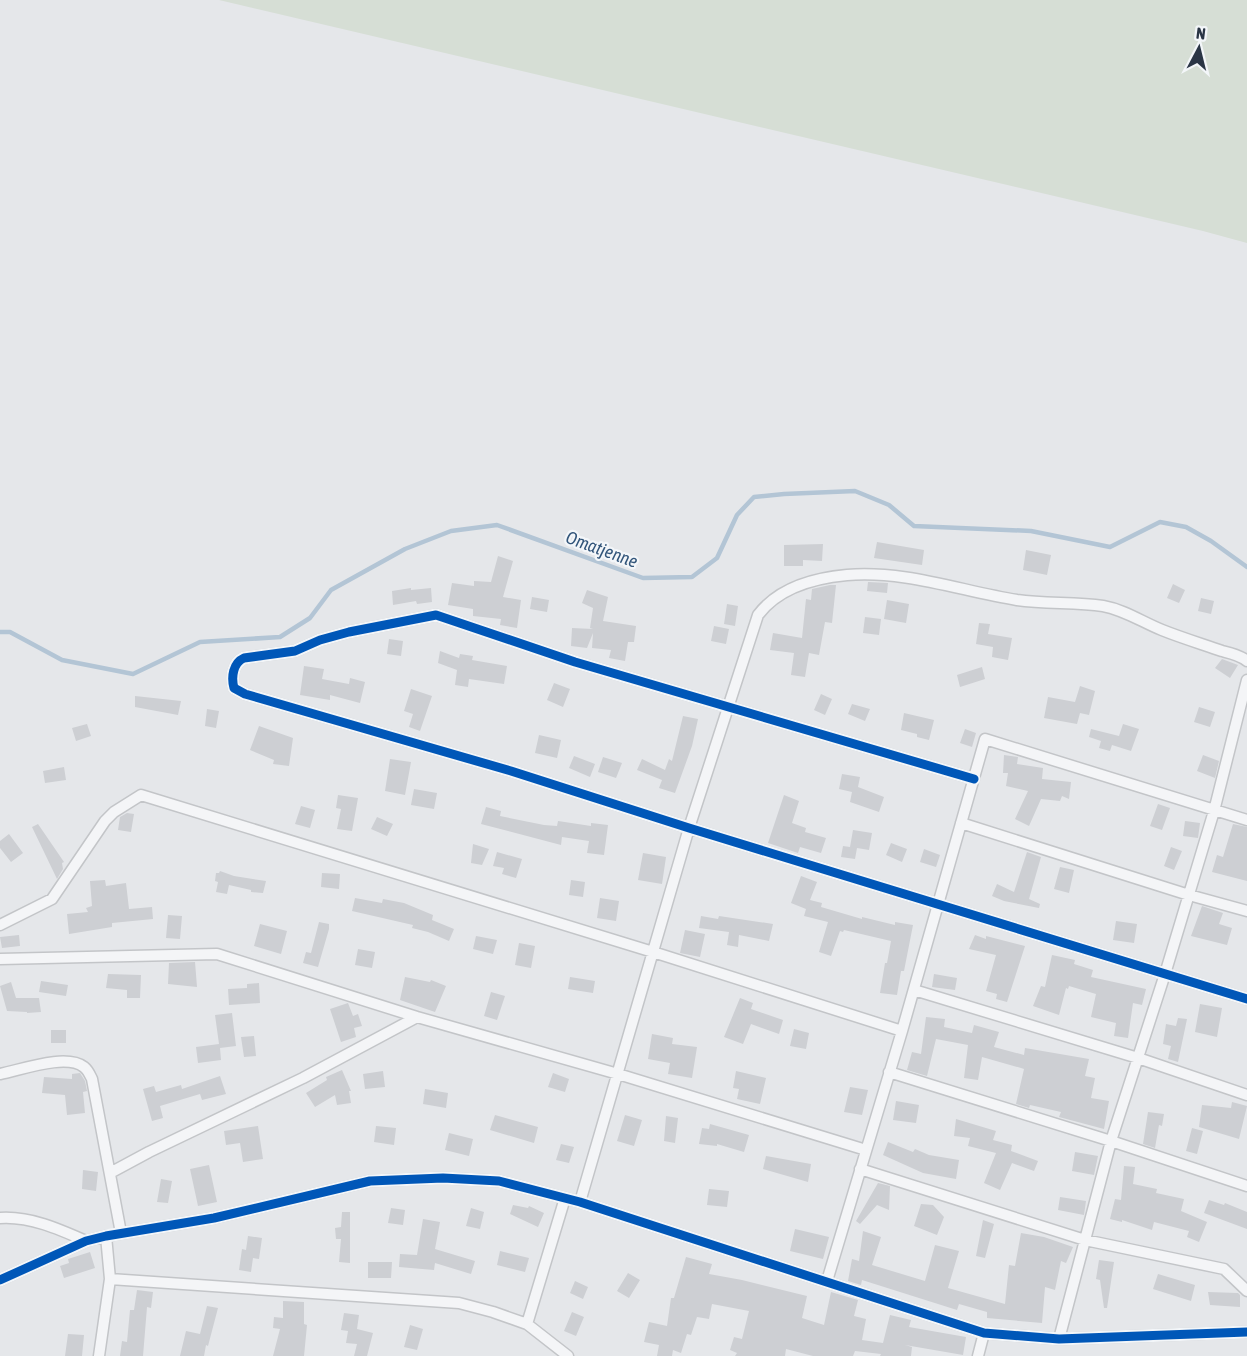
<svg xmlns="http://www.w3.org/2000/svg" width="1247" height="1356" viewBox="0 0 1247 1356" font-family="'Asap Condensed',sans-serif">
<rect width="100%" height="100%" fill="#e5e7ea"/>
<path fill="#d6ded5" d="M219,0H1247V243L1203,231Z"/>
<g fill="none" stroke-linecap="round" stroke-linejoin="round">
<path stroke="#b3c5d5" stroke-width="4.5" d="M0,632H10L62,660L133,674L200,642L280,637L310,618L331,590L405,549L451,531L497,525L643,578L692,577L717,558L737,515L754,497L784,494L855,491L889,505L914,526L1031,531L1110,547L1160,522L1186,527L1211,541L1247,567"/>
</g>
<path fill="#cdcfd3" d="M877,542L924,550L922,565L874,558Z
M823,544L822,561L803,560V566H784V545Z
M1026,550L1051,555L1047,575L1023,570Z
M498,556L513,561L503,597L521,600L517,628L500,625L501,619L473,616V609L448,605L452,583L474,586V581L491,582Z
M868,582L888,583L887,593L867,591Z
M1173,584L1185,590L1179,603L1167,598Z
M830,585H836L832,623L825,622L819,655L809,653L805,677L791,675L794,653L770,650L773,633L802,638L806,599L811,600L812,589Z
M411,588V590L431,588L432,602L417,604L416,601L393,605L392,591Z
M587,590L608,597L603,621L636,626L634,642H628L625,661L609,658L611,650L592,648L593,633L587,648L571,646L572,628L593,629L590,628L593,608L582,603Z
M532,597L549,600L547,612L530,609Z
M1201,598L1214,601L1211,614L1198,611Z
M887,600L909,604L906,623L884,619Z
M727,604L738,606L735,626L724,624Z
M865,617L881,619L879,635L863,633Z
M979,623L990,624L988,634L1012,638L1008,660L992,657L993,647L976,644Z
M714,626L729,629L726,644L711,641Z
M389,639L403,641L401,656L387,654Z
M440,651L459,658L460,654L473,656L472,660L507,666L504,684L469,679L468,687L455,685L457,670L438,663Z
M1222,659L1238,665L1230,678L1215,668Z
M304,666L324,669L322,679L349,684L350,678L365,682L360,703L330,695V700L300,695Z
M982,667L985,679L960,687L957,675Z
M554,683L570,689L563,707L547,700Z
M1080,686L1095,691L1089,715L1080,713L1077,724L1044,718L1048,697L1075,702Z
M411,689L432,696L420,731L409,727L413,714L404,711Z
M821,694L832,699L825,715L814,710Z
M135,696L181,701L178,715L135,707Z
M852,704L870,709L865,721L848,714Z
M1199,707L1215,712L1210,727L1194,722Z
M207,709L219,711L216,728L205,726Z
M904,713L934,720L929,740L917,737V734L901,730Z
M683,716L698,719L692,746L675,793L659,788L662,780L637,770L642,759L665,770L669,759L672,761Z
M87,724L91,736L76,741L72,728Z
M1123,724L1139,729L1131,751L1112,745L1110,751L1099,748L1101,741L1089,737L1091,729L1119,736Z
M259,726L293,738L289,766L273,764L274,760L250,750Z
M965,729L976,733L972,747L960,743Z
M539,735L561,740L557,758L535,753Z
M1004,755L1018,757L1017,764L1043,768L1042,779L1071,782L1069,799L1062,796L1060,801L1041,799L1029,826L1015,819L1028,791L1006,786L1008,773H1003Z
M1203,755L1219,761L1215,778L1197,771Z
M574,756L595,764L590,777L569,768Z
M603,757L622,763L616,778L598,772Z
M390,759L411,762L405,795L385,791Z
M64,767L66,780L45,783L43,771Z
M842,774L860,777L858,787L884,797L879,812L850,802L852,792L839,789Z
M414,789L437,793L434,809L411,805Z
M338,795L358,798L352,831L337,829L341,809L336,808Z
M784,795L799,801L792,823L806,828L805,832L826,838L821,853L800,847L798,853L768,843Z
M1158,804L1170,808L1162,830L1150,826Z
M301,806L315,810L310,828L295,824Z
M486,807L501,811L500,816L544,825L557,826L558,821L591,826V823L608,825L604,855L587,853L589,841L562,837L561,845L481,824Z
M127,813L134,814L131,832L118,830L120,817Z
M377,817L393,824L387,836L371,829Z
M1185,821L1200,823L1198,838L1183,836Z
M38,824L64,862L62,863L63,869L57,879L32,827Z
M1233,824L1247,827V881L1212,872L1217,855L1223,857Z
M853,830L872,833L869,850L857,848L855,859L841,857L843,846L850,847Z
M9,834L23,853L11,862L0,848V841Z
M891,843L907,849L902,862L886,855Z
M473,844L489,849L482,865L471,863Z
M1171,847L1182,851L1174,870L1164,866Z
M924,849L940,855L936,867L920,862Z
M497,852L522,859L516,878L502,874L504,868L493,866Z
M1027,852L1041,857L1029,899L1040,904L1039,908L1004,901L992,896L997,884L1014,892Z
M643,853L666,857L662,884L638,880Z
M1060,867L1074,870L1069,893L1054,889Z
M220,871L234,876L266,881L263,893L251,892V890L229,885L227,894L216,892L218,882L215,881L216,873H219Z
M322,873L340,874L339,889L321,887Z
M801,876L817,882L810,900L822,903L821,907L862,919V917L895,925V922L913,925L904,971H901L897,995L880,993L885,963H887L891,941L844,930L843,932L840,931L831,956L819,952L828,922L804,916L806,909L791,903Z
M105,880L106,886L126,883L129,909L152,907L153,919L112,923V927L69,934L67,914L88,912L86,908L92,906L90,881Z
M571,880L585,882L583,897L569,895Z
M355,898L382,903L383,899L404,903L433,915L432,920L454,929L449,941L428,932L412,928L413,925L352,911Z
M600,898L619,901L616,921L597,918Z
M1202,906L1223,913L1219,924L1232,928L1227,945L1191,936Z
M168,915L182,916L180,939L166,938Z
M701,916L718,919L719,916L773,924L769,941L739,935L738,947L727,945L729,932L699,928Z
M1116,921L1137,924L1134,943L1113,940Z
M319,922L329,924V929L318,967L303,963L306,952L311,953Z
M260,924L287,931L281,954L254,946Z
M685,930L705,934L700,957L680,953Z
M19,935L20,946L2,948L0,937Z
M975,935L986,939V936L1025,946L1007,1002L996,999L997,994L986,991L996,955L969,949Z
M476,936L497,940L493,954L473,949Z
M519,943L535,946L531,968L515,965Z
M358,949L375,952L372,968L355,965Z
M1052,955L1075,960L1074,964L1093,970L1091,977L1146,989L1142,1005L1133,1003L1128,1038L1114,1036L1116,1023L1091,1017L1096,994L1069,986L1068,989L1066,988L1059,1015L1033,1006L1041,986L1045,987Z
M195,962L197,987L168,984L169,963Z
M108,974L141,975L140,998H127V990L106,988Z
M934,974L957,978L955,990L932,987Z
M405,977L430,982L431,980L446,986L435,1012L400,1000Z
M570,977L595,981L593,993L568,989Z
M41,981L68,985L66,996L39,992Z
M11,982L16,998H39L41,1012L27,1013V1012L7,1011L0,986Z
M259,983L260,1003L229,1005L228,989L247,988V984Z
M491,992L505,996L497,1020L484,1016Z
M740,998L753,1003L751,1009L783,1020L779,1034L751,1024L743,1044L724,1037Z
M348,1003L353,1016L358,1014L362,1026L354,1028L356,1037L341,1042L330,1009Z
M1200,1004L1222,1008L1217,1037L1195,1032Z
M232,1013L236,1046L220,1048L221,1060L198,1063L196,1047L219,1044L215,1015Z
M926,1017L945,1019L944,1027L972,1033L974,1025L999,1032L994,1047L1024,1055L1025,1048L1089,1059L1085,1076L1095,1078L1091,1098L1109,1101L1104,1129L1059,1117L1061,1112L1030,1105L1029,1108L1016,1104L1024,1069L1021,1068L982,1057L978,1080L964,1078L968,1045L936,1039L927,1076L907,1070L912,1052L921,1054Z
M1178,1018L1187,1019L1178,1062L1168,1059L1171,1046L1163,1044L1166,1024L1176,1026Z
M794,1029L809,1033L806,1049L790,1046Z
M51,1030H66V1043H51Z
M652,1034L673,1038L672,1044L697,1047L692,1078L668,1074L670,1063L648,1059Z
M254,1036L256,1056L244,1057L241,1037Z
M342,1070L351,1091H349L351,1103L337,1105L335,1095L315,1107L306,1093L327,1080L326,1077Z
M383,1071L385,1087L365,1089L363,1074Z
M736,1071L766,1078L760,1104L737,1099L739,1089L733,1088Z
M80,1073L85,1081L87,1091L83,1092L85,1113L67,1115L65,1095L42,1093L44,1077L72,1079V1074Z
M553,1073L569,1079L565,1092L548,1087Z
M220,1076L226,1094L202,1100L200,1094L160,1106L163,1118L152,1121L143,1089L154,1086L156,1092L181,1085L182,1089Z
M850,1087L868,1090L862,1115L844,1112Z
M425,1089L448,1093L446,1108L423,1104Z
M896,1101L919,1105L916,1123L893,1120Z
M1232,1102L1247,1106L1239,1139L1199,1127L1202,1105L1231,1108Z
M1148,1112L1164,1114L1162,1126L1159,1125L1155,1148L1143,1144Z
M495,1115L538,1127L534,1143L490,1130Z
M625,1115L642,1120L634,1146L617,1141Z
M666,1116L678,1118L675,1143L664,1141Z
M956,1119L996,1131L993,1140L1012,1145L1011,1151L1038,1161L1034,1171L1012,1163L1000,1190L984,1183L996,1153L968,1146L970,1138L954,1136Z
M710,1124L749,1135L744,1152L717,1144V1146L699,1144L702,1128L709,1129Z
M258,1126L263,1159L243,1162L240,1143L226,1145L224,1131Z
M376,1126L396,1128L394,1145L374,1142Z
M1192,1128L1203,1131L1197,1154L1186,1151Z
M449,1133L473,1139L469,1156L445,1150Z
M888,1142L913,1152L915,1149L929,1155L959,1160L956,1179L923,1173L883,1155Z
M561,1144L574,1147L569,1163L556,1160Z
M1075,1152L1098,1156L1094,1175L1072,1171Z
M766,1156L811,1164L808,1182L763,1169Z
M209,1165L217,1202L198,1206L190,1169Z
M1124,1166L1135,1167L1133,1184L1157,1189L1156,1193L1184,1199L1181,1211L1207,1222L1199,1242L1187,1237L1189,1231L1154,1222L1152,1230L1122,1220V1222L1110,1219L1115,1199L1121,1200Z
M83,1170L98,1172L96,1191L82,1189Z
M161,1179L172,1181L168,1203L157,1202Z
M878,1183L890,1186L889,1210L877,1205L860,1224L856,1221Z
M709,1189L729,1191L727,1207L707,1205Z
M1060,1197L1086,1201L1084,1215L1058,1210Z
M1209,1200L1224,1205L1225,1203L1247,1212V1229L1204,1213Z
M921,1204L933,1205L944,1217L937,1235L914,1226Z
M513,1205L528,1208L529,1206L544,1213L538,1227L510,1214Z
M391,1208L405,1210L403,1225L388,1223Z
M471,1208L484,1212L480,1229L466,1226Z
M342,1212H350V1263L339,1262L341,1239H336L335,1228L341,1227Z
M423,1219L440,1222L435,1249L475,1261L471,1274L435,1263L434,1270L399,1267L400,1254L417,1255Z
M983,1220L994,1224L985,1258L976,1256Z
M795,1229L829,1237L823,1259L790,1251Z
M863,1231L881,1237L872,1265L925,1281L935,1245L959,1251L948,1288L1005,1304L1009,1265L1015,1266L1021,1233L1044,1237L1073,1247L1066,1263L1061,1261L1055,1290L1045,1287L1042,1323L987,1318V1312L959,1304L957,1310L862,1280L861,1285L848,1281L852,1259L859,1261Z
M248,1236L262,1238L259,1259L253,1258L251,1272L239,1270L242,1249L246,1250Z
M500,1251L529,1258L525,1272L497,1265Z
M90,1252L95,1268L64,1278L60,1266L69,1263L68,1259Z
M686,1257L712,1264L709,1274L742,1280L807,1296L802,1318L824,1325L831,1292L858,1300L854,1316L866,1319L862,1340L883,1343L890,1315L911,1320L909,1327L966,1337L963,1355L905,1345L912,1347L911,1356H880L881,1354L855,1351L853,1356H813L786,1349L785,1356H735L737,1353L730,1350L734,1337L742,1339L749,1311L712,1304L709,1319L697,1317L691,1335L687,1334L681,1353L673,1350L672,1356H657L659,1345L644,1342L649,1322L667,1326L671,1298H674Z
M1099,1260L1114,1262L1107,1308H1104L1100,1280L1096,1279Z
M368,1262H392L391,1278H368Z
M628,1273L640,1280L629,1298L617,1291Z
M1158,1274L1195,1285L1191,1301L1153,1289Z
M575,1281L588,1287L583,1299L570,1293Z
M137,1290L153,1292L151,1308L147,1307L143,1356H120L122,1341L127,1342L130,1310H134Z
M1208,1292L1238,1293L1240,1295V1307L1210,1305Z
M283,1301L304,1302V1324L307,1325L304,1356H273L280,1329L273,1328L274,1317L283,1318Z
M207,1306L218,1308L208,1346L206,1345L204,1356H180L186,1331L200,1334Z
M572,1312L584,1317L576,1336L564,1331Z
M344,1313L359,1315L357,1329L373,1333L367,1356H354L357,1344L346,1343L348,1331L341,1330Z
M410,1325L423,1329L417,1350L404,1347Z
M68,1334L84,1335L82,1356H65Z"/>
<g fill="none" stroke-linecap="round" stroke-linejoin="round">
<defs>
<path id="street" d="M974,779L575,662L436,615L349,632L320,640L295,651L244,658C233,663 231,677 234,688L245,694L511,771L689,828L1247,999
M961,823L1189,895L1247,911
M0,925L52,899L105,821L114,812L141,795L653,952L902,1031
M0,959L217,954L417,1017L618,1074L866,1150
M914,990L1138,1058L1247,1095
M889,1072L1111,1141L1247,1186
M0,1074C21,1070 66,1053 84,1067C88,1070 90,1075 92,1079L121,1233
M860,1169L1085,1240L1224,1269L1247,1291
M110,1173L149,1152L303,1078L417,1017
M580,1202L689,828L758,615C779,587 814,578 847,575C904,570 961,591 1017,600C1046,604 1075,602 1103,606C1125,610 1142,622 1162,630C1182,638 1202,644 1222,651C1230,653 1240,655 1247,661
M0,1218C30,1216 59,1229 86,1241
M110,1279L459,1303L493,1312L527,1324L568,1356
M0,1280L86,1241L106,1236L214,1218L370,1181L443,1178L499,1181L580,1202L984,1333L1059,1339L1247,1332
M827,1281L902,1031L985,739L1247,820
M527,1324L565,1198
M1059,1339L1111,1141L1165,974L1214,811L1247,680
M99,1356L110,1279L106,1236
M978,1356L984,1333"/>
</defs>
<use href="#street" stroke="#c3c5c8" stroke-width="13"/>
<use href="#street" stroke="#f4f5f7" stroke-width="10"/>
<defs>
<path id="cycleway" d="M974,779L575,662L436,615L349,632L320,640L295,651L244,658C233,663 231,677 234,688L245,694L511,771L689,828L1247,999
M0,1280L86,1241L106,1236L214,1218L370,1181L443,1178L499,1181L580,1202L984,1333L1059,1339L1247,1332"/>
</defs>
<use href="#cycleway" stroke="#f3f6f9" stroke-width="13"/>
<use href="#cycleway" stroke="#0057b8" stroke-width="9"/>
</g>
<g text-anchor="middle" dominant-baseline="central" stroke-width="4.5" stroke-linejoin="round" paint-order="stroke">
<g font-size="18" font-style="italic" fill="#32557a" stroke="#f3f6f9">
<text transform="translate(602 549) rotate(20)">Omatjenne</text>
</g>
</g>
<g transform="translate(1199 48) rotate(7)" stroke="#f3f6f9" stroke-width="4.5" paint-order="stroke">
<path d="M0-4.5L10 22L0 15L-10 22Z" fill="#2a3545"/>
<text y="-9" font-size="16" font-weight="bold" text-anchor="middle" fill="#2a3545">N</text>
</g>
</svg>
